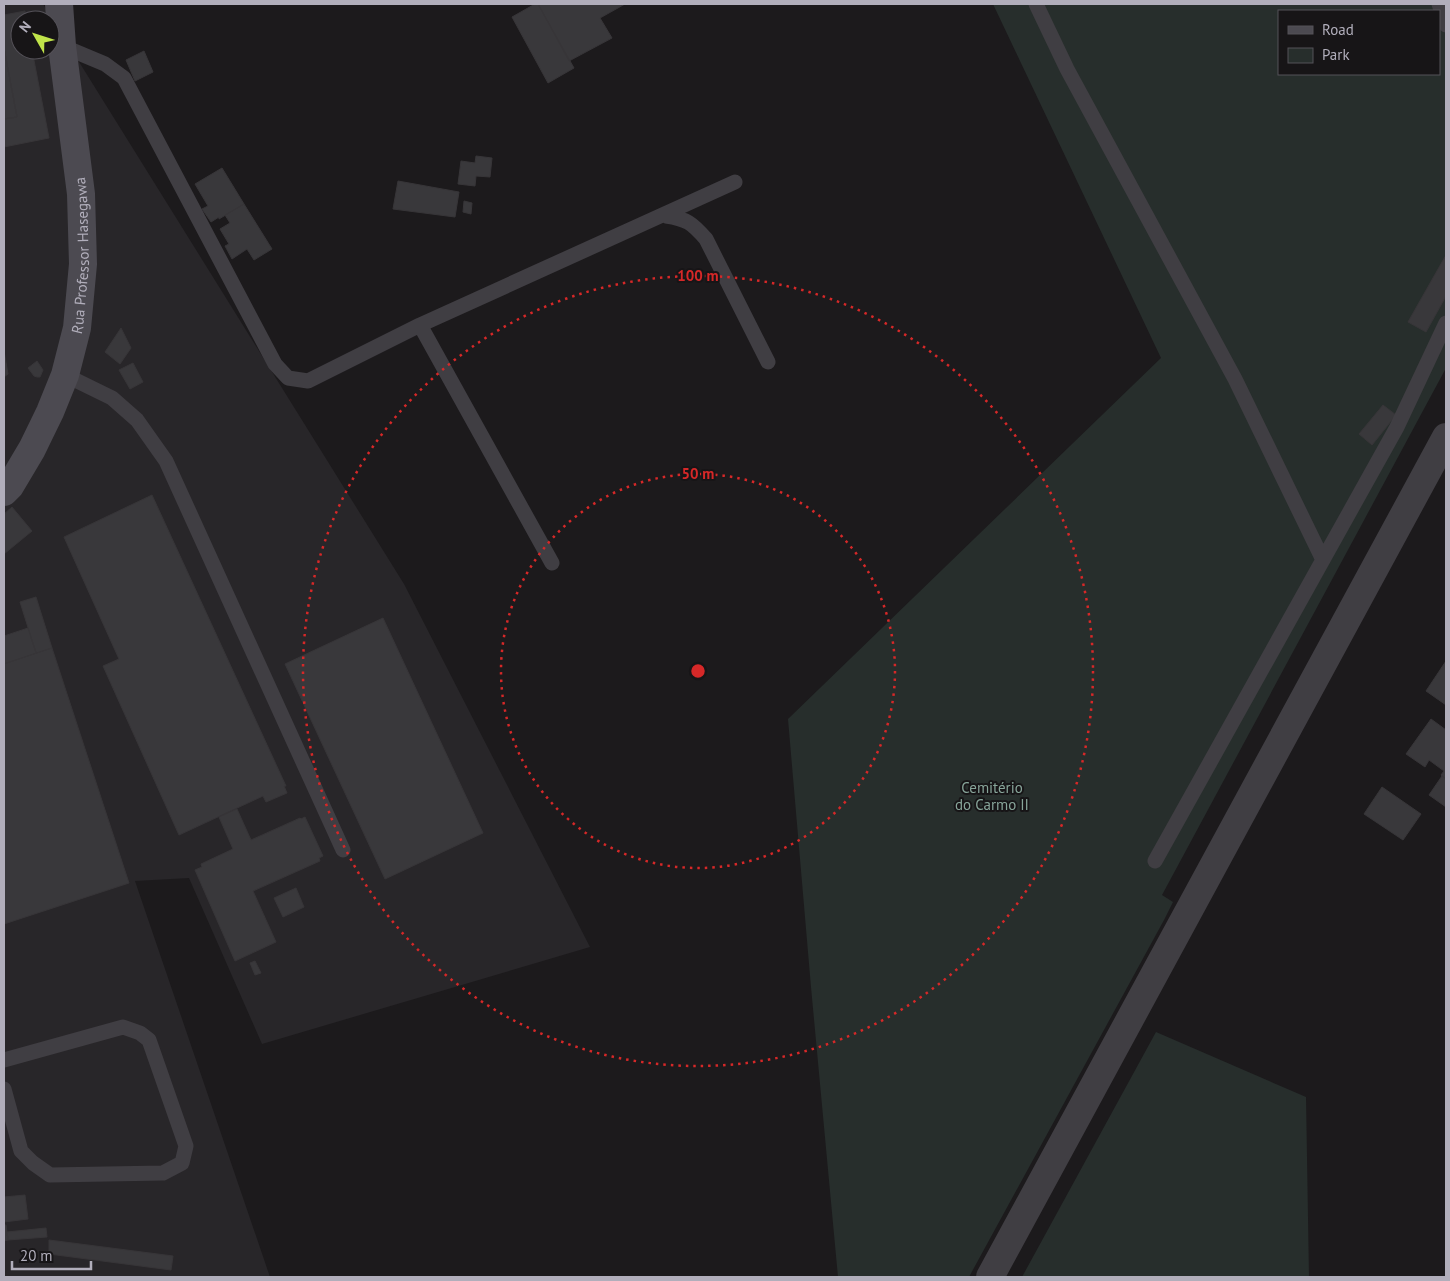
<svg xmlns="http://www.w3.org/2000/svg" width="1450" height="1281" viewBox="0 0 1450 1281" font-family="'PT Sans',sans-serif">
<rect width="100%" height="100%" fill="#1c1a1c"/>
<path fill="#282629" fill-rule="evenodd" d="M4,4H43L404,584L590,947L262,1044L189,878L135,881L270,1277H4ZM20,20H50V50H20Z"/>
<path fill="#272e2c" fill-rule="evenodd" d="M993,4H1446V368L1162,895L1173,902L1164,920L969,1277H838L811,987L788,719L1161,358ZM1279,11H1439V74H1279Z
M1156,1032L1306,1097L1309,1277H1022Z"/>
<path fill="#39383b" stroke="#373538" d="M535,4H538L574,68L548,83L512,17Z
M538,4H625L600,18L612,38L569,61Z
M25,11L26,20H20V50H32L49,138L4,147V119L17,117L4,48V15Z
M4,48L17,117L4,119Z
M144,51L153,72L135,81L126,60Z
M476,156L492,158L490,177L476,176L475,186L458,184L461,161L475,163Z
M222,168L244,204L219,219V217L211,222L202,209L208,206L195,184Z
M398,181L459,192L455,217L393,209Z
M464,201L472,203L471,214L463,212Z
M244,204L272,249L254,260L247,249L232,259L225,246L229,244L220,229L230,223L225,215Z
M1446,255V296L1426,332L1408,322Z
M121,328L131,348L120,364L105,352Z
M4,351L8,374L4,377Z
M37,361L43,370L40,377H37L34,376L28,368Z
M133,363L143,382L130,389L119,370Z
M1383,405L1396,415L1372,445L1359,434Z
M152,495L286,786H284L287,793L266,802L263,796L179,835L103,666L119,659L64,537Z
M12,507L32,531L4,554V514Z
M36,597L52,648L36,653L20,602Z
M383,618L483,833L385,879L285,664Z
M28,628L36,653L4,664V636Z
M52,648L129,883L4,924V664Z
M1446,661V705L1426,691Z
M1431,719L1446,730V779L1441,775L1444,771L1429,760L1425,767L1406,754Z
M1442,776L1446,779V807L1429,795Z
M1382,787L1421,814L1403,840L1364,814Z
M237,809L251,840L300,818L301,819L305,817L323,856L319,858L320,861L253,891L276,942L235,961L195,870L202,867L201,864L233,849L219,817Z
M296,888L304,907L283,917L274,898Z
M255,961L261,973L255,975L250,963Z
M25,1195L28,1219L4,1222V1197Z
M4,1225H6L8,1240L4,1241Z
M46,1228L47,1237L8,1240L7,1232Z
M49,1240L173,1256L171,1270L49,1254Z"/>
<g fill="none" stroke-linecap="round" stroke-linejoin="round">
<path stroke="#403e43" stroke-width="15" d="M1036,4L1067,69L1235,379L1323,560
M1439,4L1446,25
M62,46L105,64L124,78L275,364L288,378L308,381L420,325L735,182
M671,213L666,216C687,219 692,223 706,239L768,362
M420,325L552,563
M65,375L112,398L137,420L166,461L343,850
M1155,861L1397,427L1446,323
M4,1060L123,1027L140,1033L149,1040L186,1146L182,1163L163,1173L50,1175L33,1163L21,1151L4,1089"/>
<path stroke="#403e43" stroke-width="28" d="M990,1277L1446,437"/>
<path stroke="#4c4a51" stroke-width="28" id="s1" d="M4,492L10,486L32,449L50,412L65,375L77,328L83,264L81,194L62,46L59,4"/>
</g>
<g fill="none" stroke="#d62828" stroke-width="2.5" stroke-dasharray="2.5 5">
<circle cx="698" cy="671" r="197"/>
<circle cx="698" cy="671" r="395"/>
</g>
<g text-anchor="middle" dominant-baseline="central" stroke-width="4" stroke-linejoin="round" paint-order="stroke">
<g font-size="15" fill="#b1aebb" stroke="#171517">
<text stroke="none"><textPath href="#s1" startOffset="254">Rua Professor Hasegawa</textPath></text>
</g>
<g font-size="15" fill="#87a499" stroke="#171517">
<text x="992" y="787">Cemitério<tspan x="992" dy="17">do Carmo II</tspan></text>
</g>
</g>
<circle cx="698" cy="671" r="8" fill="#d62828" stroke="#171517" stroke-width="2.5"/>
<g font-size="15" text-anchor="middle" font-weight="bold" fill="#d62828" stroke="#171517" stroke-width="4" stroke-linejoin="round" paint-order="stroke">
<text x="698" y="281">100 m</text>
<text x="698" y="479">50 m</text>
</g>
<rect width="1450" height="1281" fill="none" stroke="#b1aebb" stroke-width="10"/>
<rect x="1278" y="10" width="162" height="65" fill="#171517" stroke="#555259"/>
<rect x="1288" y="26" width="25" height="8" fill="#4c4a51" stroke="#555259"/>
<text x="1322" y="35" font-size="15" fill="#b1aebb">Road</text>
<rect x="1288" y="48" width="25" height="15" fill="#272e2c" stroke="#555259"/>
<text x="1322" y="60" font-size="15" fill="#b1aebb">Park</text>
<g transform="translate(35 35) rotate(309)"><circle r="24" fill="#171517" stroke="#555259"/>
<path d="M0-4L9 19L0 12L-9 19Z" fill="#c0e44a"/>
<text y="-8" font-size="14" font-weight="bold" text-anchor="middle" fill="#b1aebb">N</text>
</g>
<path d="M12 1261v8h79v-8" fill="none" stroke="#b1aebb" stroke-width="2.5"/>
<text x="20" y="1261" font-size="15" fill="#b1aebb" stroke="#171517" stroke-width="4" paint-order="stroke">20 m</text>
</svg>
